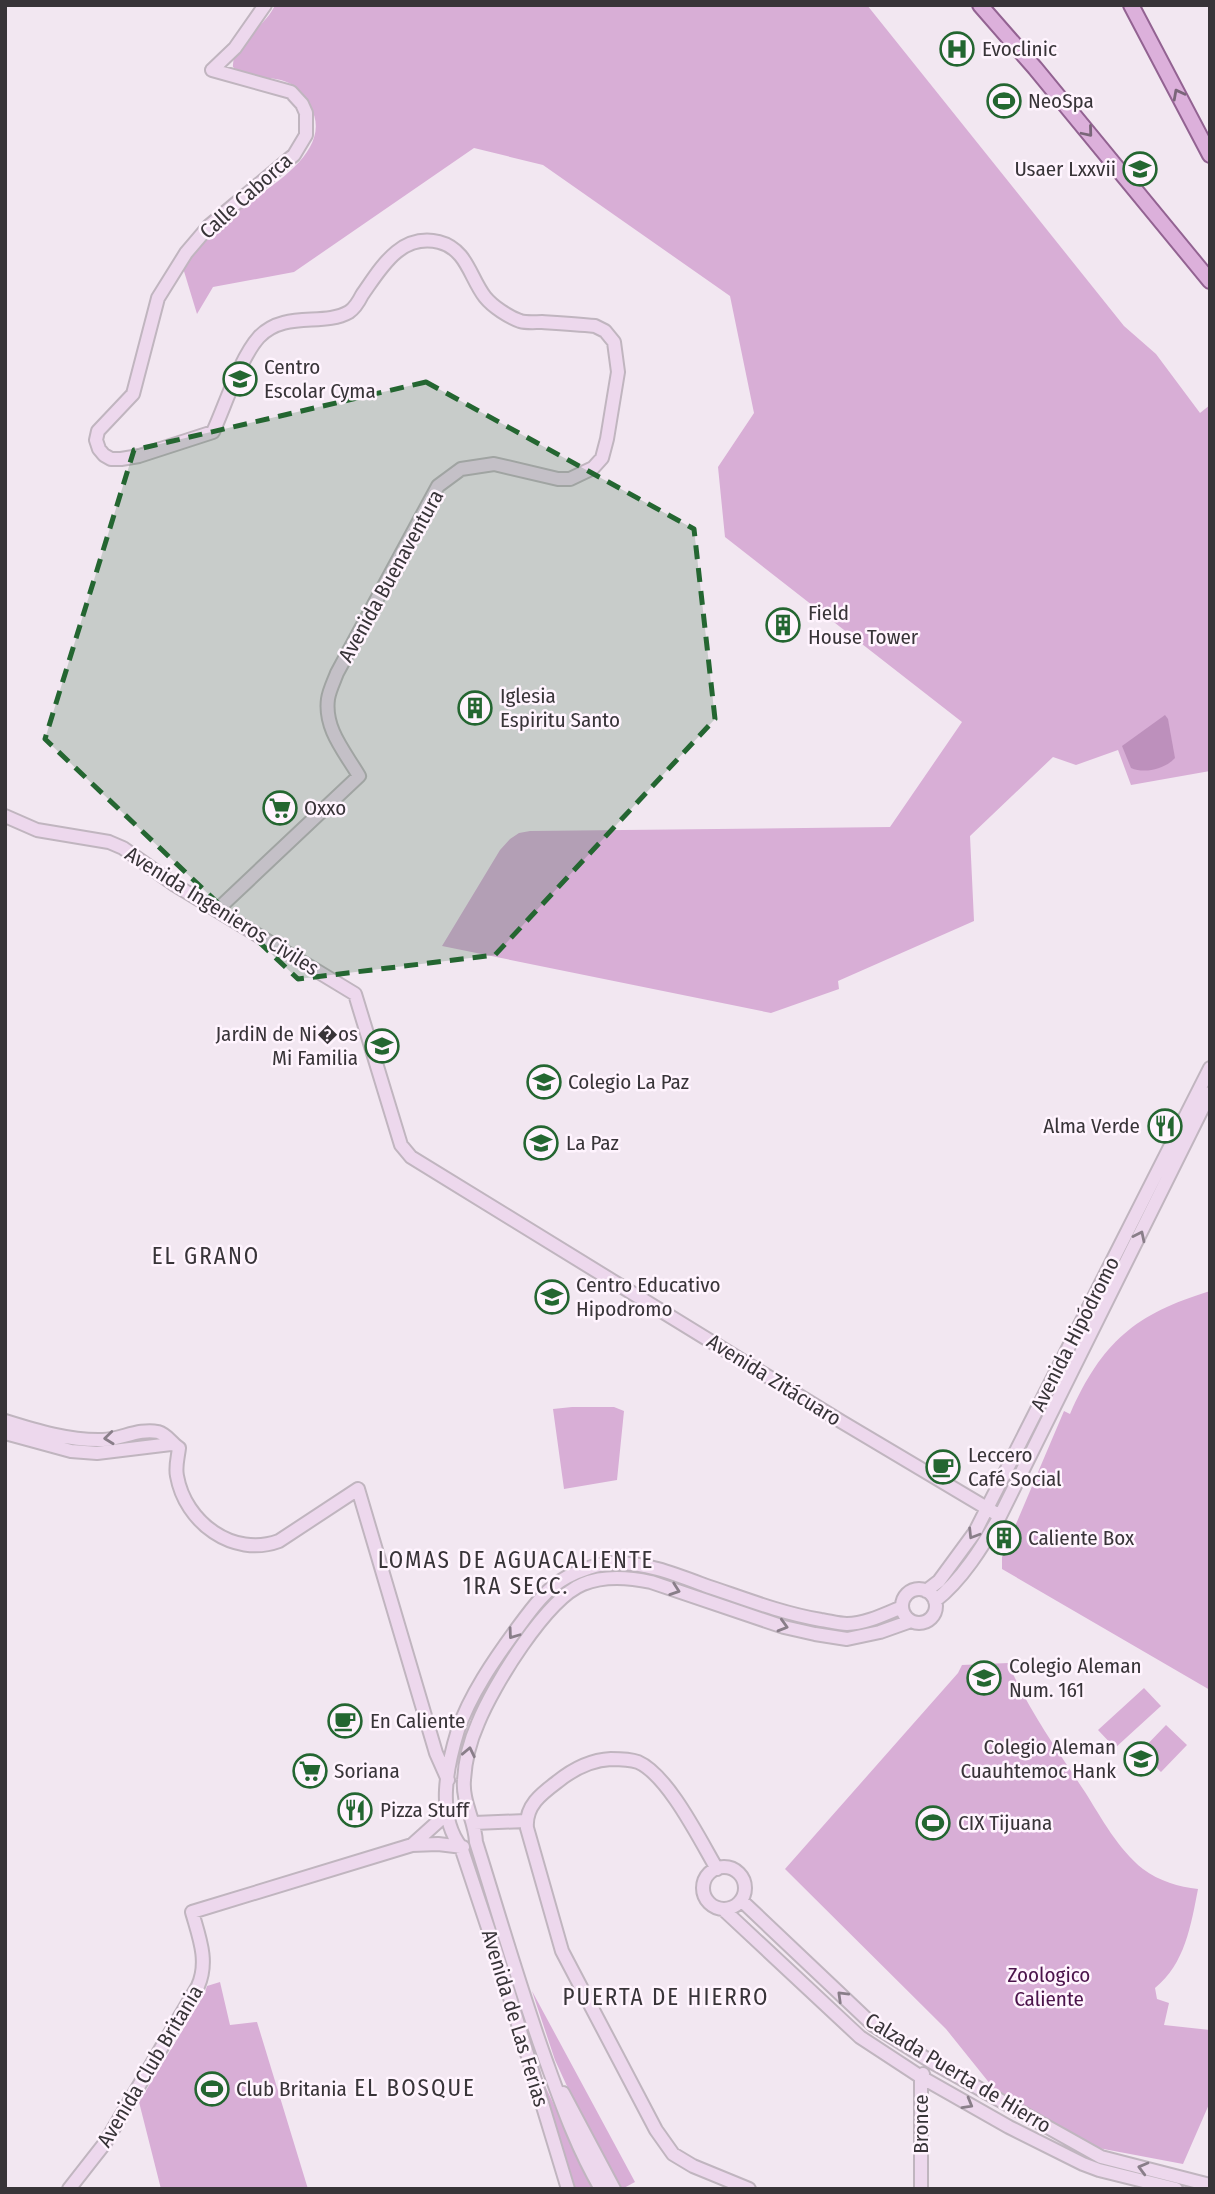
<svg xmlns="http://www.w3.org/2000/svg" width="1215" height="2194" viewBox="0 0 1215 2194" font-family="'Fira Sans Condensed',sans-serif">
<rect width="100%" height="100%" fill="#f2e7f1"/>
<path fill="#d8aed6" d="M275,5H867L1124,326L1156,354L1200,413L1210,405V771L1131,785L1118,750L1076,765L1053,757L970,836L974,921L838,981L839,989L771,1013L442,946L500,850L510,839L519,833L530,831L890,827L962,722L725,537L718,467L754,413L730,296L543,165L474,148L294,272L213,287L197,314L183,268C199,246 218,227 239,210C268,187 336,151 310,106C306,101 303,93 298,89C279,72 251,83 233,67C231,46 267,25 275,5Z
M1210,1291V1690L1002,1569V1557L1064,1411L1070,1414C1102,1342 1135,1314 1210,1291Z
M572,1407H614L624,1411L617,1480L564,1489L553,1409Z
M1008,1663C1028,1709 1057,1750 1085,1792C1102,1819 1118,1849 1143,1869C1159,1881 1179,1887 1198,1889C1191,1925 1185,1964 1155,1988L1157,1999L1169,2003L1164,2025L1210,2030V2102L1183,2164L1093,2147L995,2090L946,2029L785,1869L958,1673L962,1665Z
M1144,1688L1161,1706L1115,1748L1098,1730Z
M1166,1725L1187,1745L1161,1772L1140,1752Z
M220,1982L230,2025L257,2022L308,2189H161L139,2102L204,1995L207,1986Z
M532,1991L635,2182L622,2189H620L577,2108L555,2060Z
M541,2077L593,2189H573Z"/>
<path fill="#bd90bc" d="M1165,715L1168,719L1175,758C1165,769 1145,774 1131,768L1122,746Z"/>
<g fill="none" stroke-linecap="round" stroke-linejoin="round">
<defs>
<path id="secondary" d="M212,70L291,92L302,104L306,113V135L294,155L209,226L186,253L158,298L133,394L98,431L96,440L99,449L104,455L111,459H121L139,456L213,432C225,406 240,358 259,337C285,310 323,327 349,312C355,308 359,301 362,295C381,268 400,233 439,242C467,249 470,278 485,297C493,307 509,317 520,321C527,323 535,322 542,322C559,323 577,324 595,326L605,331L614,342L618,372L607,439L602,458L593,468L570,479H558L494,464L461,469L438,486L337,673C334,681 329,691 328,699C324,729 345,752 359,776L217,910
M212,70L235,48L265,5
M5,816L37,830L109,842L123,848L175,885L355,994L401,1145L411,1157L842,1422L1000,1516
M5,1421C37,1431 70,1441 103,1440C121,1439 140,1428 158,1432C168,1435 171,1443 179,1448C178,1457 175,1467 177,1476C185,1522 233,1558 279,1541L358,1489L436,1753L448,1780
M5,1433L71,1451L97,1453L171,1444
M902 1606a17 17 0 1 1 34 0a17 17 0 1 1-34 0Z
M926,1591L939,1581L975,1532L1210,1068
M935,1601C962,1580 983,1546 1000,1516L1210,1093
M474,1823L526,1821
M412,1845L442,1818L452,1812
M703 1888a21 21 0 1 1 42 0a21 21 0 1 1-42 0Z
M717,1869C700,1840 668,1775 638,1762C629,1759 620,1759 611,1759C591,1760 573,1769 557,1782C541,1794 525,1806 527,1828L562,1951L656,2130L673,2154L693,2166L749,2189
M742,1901L873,2025L930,2061L1101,2157L1210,2185
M724,1910L860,2037L921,2077L1009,2127L1083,2164L1099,2170L1176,2189
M563,2093L614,2189
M69,2189L105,2143L198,1986C209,1961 199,1937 192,1912L412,1845L438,1844L463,1847
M568,2189L498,1958L461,1847C436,1815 447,1766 458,1730C470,1695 494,1660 516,1630C530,1611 546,1588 567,1577C580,1570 598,1564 612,1563C645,1562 675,1574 704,1585C743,1598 780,1613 821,1620C829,1621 838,1624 847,1624C865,1624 885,1614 902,1607
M601,2189C577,2148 562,2105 546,2061C520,1989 499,1915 476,1842C475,1820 462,1802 464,1780C465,1761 470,1741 478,1723C493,1686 546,1599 583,1584C605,1575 628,1577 651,1582L784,1627L815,1634L847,1639L880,1632L911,1621
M921,2189V2077L923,2074"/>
<path id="primary" d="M980,5L1035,68L1210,281
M1131,5L1210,155"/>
</defs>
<use href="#secondary" stroke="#c0b5bf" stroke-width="16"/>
<use href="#primary" stroke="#936392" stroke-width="18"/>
<use href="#secondary" stroke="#edd8ed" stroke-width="12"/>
<use href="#primary" stroke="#dcb0db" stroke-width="14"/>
</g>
<defs><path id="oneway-chevron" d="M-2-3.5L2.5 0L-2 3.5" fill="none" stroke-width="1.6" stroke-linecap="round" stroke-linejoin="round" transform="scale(1.75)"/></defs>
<g stroke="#7a6679">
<use href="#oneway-chevron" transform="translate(1178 94) rotate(-118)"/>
<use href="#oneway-chevron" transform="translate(1088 132) rotate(50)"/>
</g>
<g stroke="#897e89">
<use href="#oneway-chevron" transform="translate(1140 1236) rotate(-64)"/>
<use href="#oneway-chevron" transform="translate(109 1438) rotate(174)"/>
<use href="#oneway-chevron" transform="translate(973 1534) rotate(122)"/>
<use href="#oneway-chevron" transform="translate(675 1590) rotate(19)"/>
<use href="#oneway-chevron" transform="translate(783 1626) rotate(16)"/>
<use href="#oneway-chevron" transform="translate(513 1634) rotate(126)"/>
<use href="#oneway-chevron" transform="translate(469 1752) rotate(-78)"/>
<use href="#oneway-chevron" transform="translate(842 1996) rotate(-136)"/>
<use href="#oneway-chevron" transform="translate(968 2104) rotate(30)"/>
<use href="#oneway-chevron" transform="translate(1143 2168) rotate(-165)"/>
</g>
<path fill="#246631" fill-opacity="0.2" stroke="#246631" stroke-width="5" stroke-dasharray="14 9" stroke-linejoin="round" d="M426,382L694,529L715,719L495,955L298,979L45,739L134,450Z"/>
<defs>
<symbol id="hospital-ring" viewBox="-11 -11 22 22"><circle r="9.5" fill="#fff4fe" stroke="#246631" stroke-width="1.5"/><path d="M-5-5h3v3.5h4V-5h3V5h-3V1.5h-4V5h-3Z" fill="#246631"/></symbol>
<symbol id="stadium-ring" viewBox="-11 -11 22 22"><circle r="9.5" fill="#fff4fe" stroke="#246631" stroke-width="1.5"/><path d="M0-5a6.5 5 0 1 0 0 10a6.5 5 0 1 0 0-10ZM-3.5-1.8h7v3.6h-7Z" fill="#246631"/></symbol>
<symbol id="school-ring" viewBox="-11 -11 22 22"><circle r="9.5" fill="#fff4fe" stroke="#246631" stroke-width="1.5"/><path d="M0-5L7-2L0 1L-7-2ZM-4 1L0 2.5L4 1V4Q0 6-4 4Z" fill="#246631"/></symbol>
<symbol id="building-ring" viewBox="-11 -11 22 22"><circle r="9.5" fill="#fff4fe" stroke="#246631" stroke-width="1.5"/><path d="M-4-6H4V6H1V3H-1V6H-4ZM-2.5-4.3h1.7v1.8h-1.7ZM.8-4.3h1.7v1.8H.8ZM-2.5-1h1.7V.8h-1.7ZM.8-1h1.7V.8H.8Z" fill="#246631"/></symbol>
<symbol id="supermarket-ring" viewBox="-11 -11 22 22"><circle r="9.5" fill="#fff4fe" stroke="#246631" stroke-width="1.5"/><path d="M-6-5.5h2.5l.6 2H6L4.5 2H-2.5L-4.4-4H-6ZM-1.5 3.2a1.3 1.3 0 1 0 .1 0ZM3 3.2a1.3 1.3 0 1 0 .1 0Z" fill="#246631"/></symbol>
<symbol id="restaurant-ring" viewBox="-11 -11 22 22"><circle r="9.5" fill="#fff4fe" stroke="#246631" stroke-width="1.5"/><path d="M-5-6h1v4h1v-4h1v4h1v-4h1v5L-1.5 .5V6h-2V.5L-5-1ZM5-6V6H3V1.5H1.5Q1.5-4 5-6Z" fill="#246631"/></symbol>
<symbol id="cafe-ring" viewBox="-11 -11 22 22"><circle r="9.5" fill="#fff4fe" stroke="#246631" stroke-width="1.5"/><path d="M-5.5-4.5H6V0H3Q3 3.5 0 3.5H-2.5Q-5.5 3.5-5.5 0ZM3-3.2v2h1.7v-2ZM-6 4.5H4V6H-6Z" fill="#246631"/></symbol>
</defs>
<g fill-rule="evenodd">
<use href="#hospital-ring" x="938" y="30" width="38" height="38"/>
<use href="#stadium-ring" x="985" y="82" width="38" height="38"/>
<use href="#school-ring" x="1121" y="150" width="38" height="38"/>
<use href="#school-ring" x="221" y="360" width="38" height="38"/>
<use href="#building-ring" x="764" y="606" width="38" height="38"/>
<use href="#building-ring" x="456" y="689" width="38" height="38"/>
<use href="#supermarket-ring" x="261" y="789" width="38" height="38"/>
<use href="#school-ring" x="363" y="1027" width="38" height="38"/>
<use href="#school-ring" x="525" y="1063" width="38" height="38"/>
<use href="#restaurant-ring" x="1146" y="1107" width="38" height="38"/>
<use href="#school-ring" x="522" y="1124" width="38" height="38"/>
<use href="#school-ring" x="533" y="1278" width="38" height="38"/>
<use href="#cafe-ring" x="924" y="1448" width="38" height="38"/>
<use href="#building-ring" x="985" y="1519" width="38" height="38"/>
<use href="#school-ring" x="965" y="1659" width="38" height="38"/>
<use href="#cafe-ring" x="326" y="1702" width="38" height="38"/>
<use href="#school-ring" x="1122" y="1740" width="38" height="38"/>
<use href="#supermarket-ring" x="291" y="1752" width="38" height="38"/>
<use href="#restaurant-ring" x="336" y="1791" width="38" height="38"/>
<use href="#stadium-ring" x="914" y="1804" width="38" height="38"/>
<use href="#stadium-ring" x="193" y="2070" width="38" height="38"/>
</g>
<g text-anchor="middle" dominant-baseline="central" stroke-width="5" stroke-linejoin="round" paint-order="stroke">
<g font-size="21" fill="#383438" stroke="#fff4fe" text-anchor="start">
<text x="982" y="49">Evoclinic</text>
<text x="1028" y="101">NeoSpa</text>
<text x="1116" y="169" text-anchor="end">Usaer Lxxvii</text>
<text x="264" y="367">Centro<tspan x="264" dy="24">Escolar Cyma</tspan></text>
<text x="808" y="613">Field<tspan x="808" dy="24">House Tower</tspan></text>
<text x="500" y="696">Iglesia<tspan x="500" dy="24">Espiritu Santo</tspan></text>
<text x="304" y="808">Oxxo</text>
<text x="358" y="1034" text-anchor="end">JardiN de Ni�os<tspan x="358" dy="24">Mi Familia</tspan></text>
<text x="568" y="1082">Colegio La Paz</text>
<text x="1140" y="1126" text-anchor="end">Alma Verde</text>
<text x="566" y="1143">La Paz</text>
<text x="576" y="1285">Centro Educativo<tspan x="576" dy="24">Hipodromo</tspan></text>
<text x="968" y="1455">Leccero<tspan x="968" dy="24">Café Social</tspan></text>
<text x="1028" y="1538">Caliente Box</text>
<text x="1009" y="1666">Colegio Aleman<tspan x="1009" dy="24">Num. 161</tspan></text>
<text x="370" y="1721">En Caliente</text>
<text x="1116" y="1747" text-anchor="end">Colegio Aleman<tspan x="1116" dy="24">Cuauhtemoc Hank</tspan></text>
<text x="334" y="1771">Soriana</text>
<text x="380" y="1810">Pizza Stuff</text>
<text x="958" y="1823">CIX Tijuana</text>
<text x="236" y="2089">Club Britania</text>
</g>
<g font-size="21" fill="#383438" stroke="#fff4fe">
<text transform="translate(246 196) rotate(-42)">Calle Caborca</text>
<text transform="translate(391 576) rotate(-61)">Avenida Buenaventura</text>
<text transform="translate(222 911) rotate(32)">Avenida Ingenieros Civiles</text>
<text transform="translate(1075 1334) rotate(-63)">Avenida Hipódromo</text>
<text transform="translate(774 1380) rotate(32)">Avenida Zitácuaro</text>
<text transform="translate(515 2018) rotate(73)">Avenida de Las Ferias</text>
<text transform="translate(150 2066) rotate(-59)">Avenida Club Britania</text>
<text transform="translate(958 2073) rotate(31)">Calzada Puerta de Hierro</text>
<text transform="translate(921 2124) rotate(-90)">Bronce</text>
</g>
<g font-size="21" fill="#4b144b" stroke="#fff4fe">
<text x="1049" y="1975">Zoologico<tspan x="1049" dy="24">Caliente</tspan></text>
</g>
<g font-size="23" letter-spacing="2" fill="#383438" stroke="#fff4fe">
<text x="206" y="1256">EL GRANO</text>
<text x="516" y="1560">LOMAS DE AGUACALIENTE<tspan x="516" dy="26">1RA SECC.</tspan></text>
<text x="666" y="1997">PUERTA DE HIERRO</text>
<text x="415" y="2088">EL BOSQUE</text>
</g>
</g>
<rect width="1215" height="2194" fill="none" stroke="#383438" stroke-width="14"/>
</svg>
